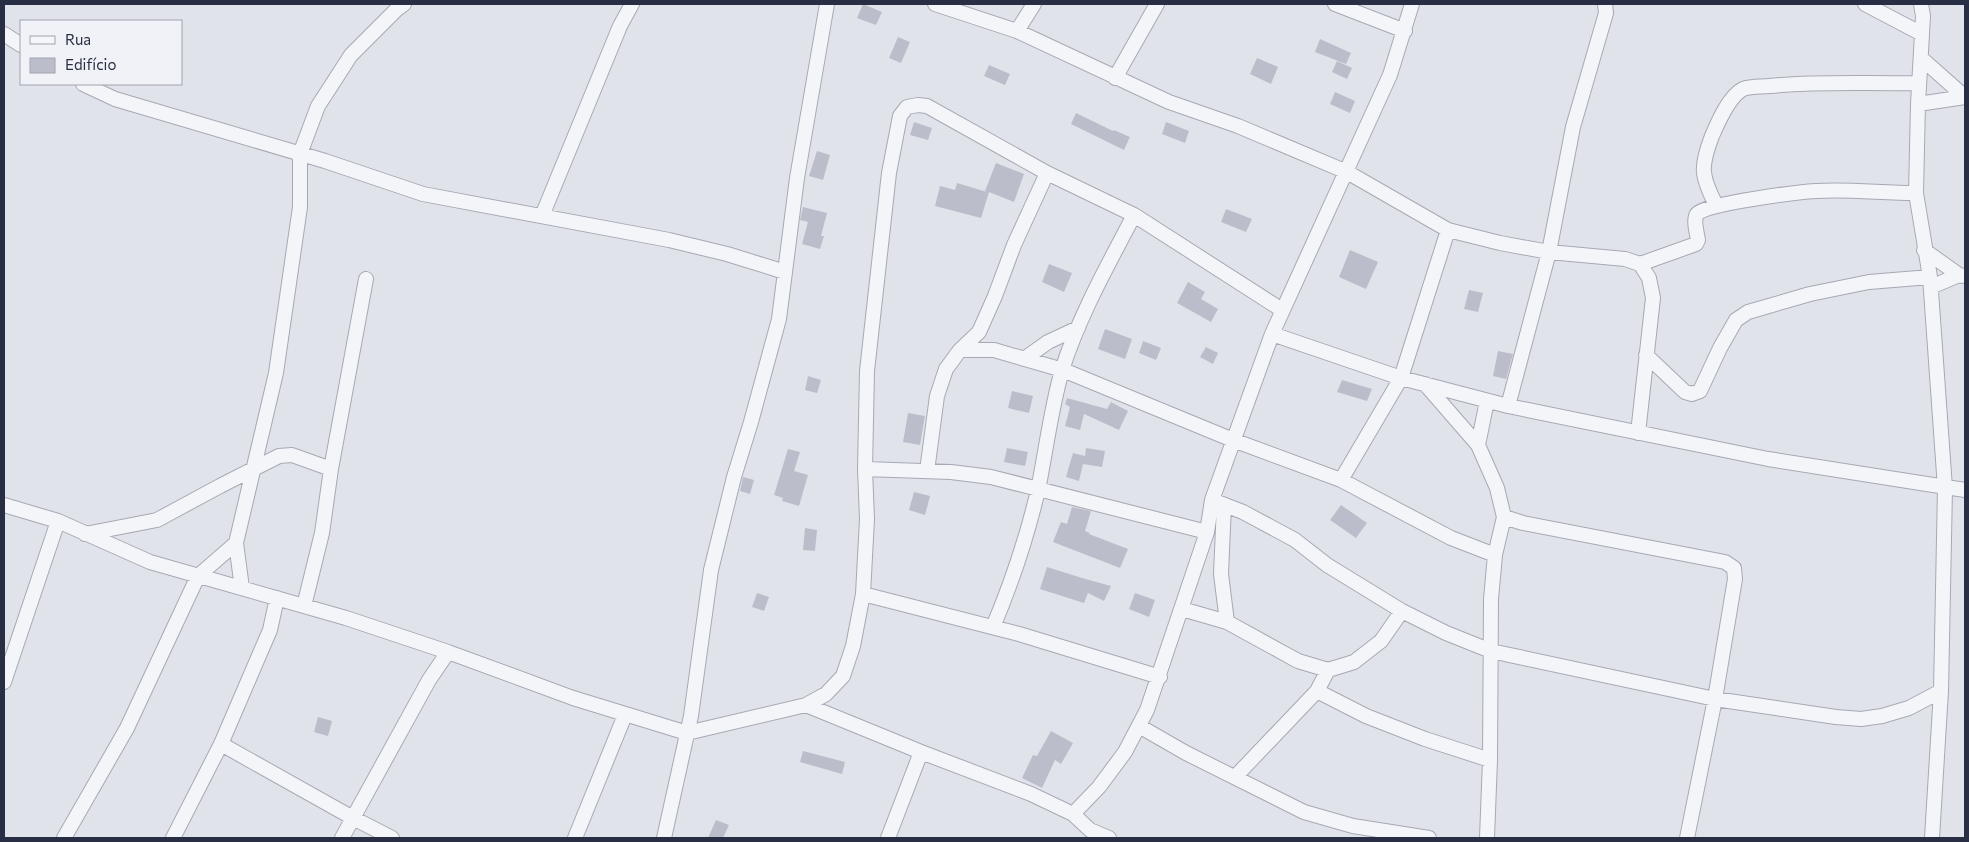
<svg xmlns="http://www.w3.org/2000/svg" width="1969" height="842" viewBox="0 0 1969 842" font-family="Commissioner,sans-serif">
<rect width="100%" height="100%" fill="#e1e3ea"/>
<path fill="#bbbeca" d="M863,4L882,12L876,25L857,18Z
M898,37L910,42L901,63L889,58Z
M1320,39L1351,53L1346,64L1315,52Z
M1257,58L1278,67L1271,84L1250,74Z
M1337,61L1352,68L1347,79L1332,72Z
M989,65L1010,74L1005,85L984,76Z
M1335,92L1355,101L1350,113L1330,104Z
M1076,113L1113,131L1114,130L1130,137L1124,150L1071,124Z
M914,122L932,128L928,140L910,135Z
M1166,122L1189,131L1185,143L1162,134Z
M817,151L830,155L823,180L809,176Z
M996,163L1024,174L1014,202L989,192L981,218L935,206L940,186L955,190L957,183L987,192L985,191Z
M803,207L827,213L821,236H824L820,249L802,244L808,222L800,220Z
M1226,209L1252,219L1246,232L1221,222Z
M1350,250L1378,262L1366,289L1339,277Z
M1049,264L1072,273L1064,292L1042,282Z
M1188,282L1205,292L1201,299L1218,309L1211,322L1177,303Z
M1469,290L1483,293L1478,312L1464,309Z
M1105,329L1132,339L1125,359L1098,349Z
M1143,341L1161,348L1156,360L1139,353Z
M1206,347L1218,353L1213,364L1200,357Z
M1498,351L1513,354L1506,379L1493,376Z
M808,376L821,380L817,393L805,390Z
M1342,380L1372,389L1367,401L1337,392Z
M1012,391L1033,396L1029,413L1008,408Z
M1067,398L1107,409L1111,402L1128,411L1119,430L1084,414L1080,430L1065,426L1070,407L1065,404Z
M908,413L925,416L920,445L903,442Z
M1007,448L1028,452L1025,466L1004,462Z
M1086,448L1105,451L1102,467L1083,464L1079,481L1066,477L1073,453L1085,456Z
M788,449L800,452L794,471L808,475L799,506L782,501L783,498L774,495Z
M743,477L754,480L750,494L740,491Z
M914,492L930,496L925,515L909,510Z
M1341,505L1367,523L1356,538L1330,520Z
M1072,507L1091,511L1085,531L1090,533L1089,534L1128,549L1120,568L1053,542L1061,522L1067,524Z
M805,528L817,530L815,551L803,550Z
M1047,567L1082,578L1111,586L1104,601L1088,593L1084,603L1040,589Z
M757,593L769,597L764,611L752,607Z
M1135,593L1155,600L1149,617L1129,609Z
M318,717L332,721L328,736L314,732Z
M1051,731L1073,743L1061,764L1055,760L1042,788L1022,778L1033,755L1037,756Z
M803,751L845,762L842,774L800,762Z
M716,820L729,825L723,838H708Z"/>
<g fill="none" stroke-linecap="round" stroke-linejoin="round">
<defs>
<path id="minor" d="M935,4L1017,31L1169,102L1238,126L1347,172L1448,230L1500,243L1549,252L1625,259L1640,264L1696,244L1698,240C1697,233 1693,220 1697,214C1703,204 1799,192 1816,191C1849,189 1882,193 1916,193
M1335,4L1405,31
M1865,4L1922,34
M1921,4L1923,16L1918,104L1916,193L1930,277L1945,488L1941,691L1932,838
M1017,31L1034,4
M4,34L21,45
M1921,58L1965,97
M1115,78L1157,4
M83,84L115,99L325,161L423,194L669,240L727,254L785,272
M1918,104L1965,97
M1716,205C1701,176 1700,167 1712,136C1718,122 1729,96 1743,89C1751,86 1762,87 1770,86C1819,81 1870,84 1919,83
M542,216L620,26L632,4
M1924,250L1959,275L1965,276
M1931,287L1959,275
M1272,334L1401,378L1508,406L1768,459L1965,490
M960,350H994L1063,370L1233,440L1341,480L1451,538L1495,555
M1646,355L1685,392L1692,394L1700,391L1720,348L1736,320L1748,312L1810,294L1869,282L1930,277
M1024,359L1048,342L1078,328
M1425,384L1478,445L1497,488L1504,517L1495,555L1491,599L1490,760L1487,838
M1508,406L1549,252L1573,127L1606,13L1605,4
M1638,433L1653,298L1649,278L1640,264
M1478,445L1487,401
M865,469L951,472L991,477L1207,532
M927,471L937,396L946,369L960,350L979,332L995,296L1014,245L1047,173
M1341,480L1401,378L1448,230
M1212,500L1243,512L1295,540L1327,565L1402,611L1446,633L1491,651L1715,699L1836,717L1861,719L1882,716L1909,708L1941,691
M4,505L58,521L150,562L346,618L448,652L573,698L687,733L806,705L826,694L843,676L853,646L863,594L867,519L865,469L867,371L889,173L900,116L907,107L918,105L927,106L1047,173L1134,215L1282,310
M1224,505L1221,574L1227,622
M1504,517L1523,523L1725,562L1734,568L1735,579L1715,699L1687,838
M85,534L157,520L220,486L279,456L292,455L331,469
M242,588L236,543L276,373L300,207V154L318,106L351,55L397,9L404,4
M863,594L1019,634L1160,677
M304,606L322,533L331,469L366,279
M1182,609L1227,622L1298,661L1328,670L1354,662L1381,641L1402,611
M993,627C1012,582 1027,537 1038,490C1046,450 1051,409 1062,370C1079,316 1108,265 1134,215
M4,682L58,521
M1317,691L1366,716L1425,739L1490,760
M806,705L921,752L1031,794L1073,814L1090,830L1109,838
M1139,726L1186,753L1304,812L1353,826L1429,838
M221,744L353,818L392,838
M1235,777L1317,691L1328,670
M1073,814L1099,787L1125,752L1147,710L1207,532L1212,500L1272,334L1390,75L1412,4
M64,838L127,728L198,576L236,543
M173,838L221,744L270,630L277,598
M342,838L429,680L448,652
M575,838L625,715
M664,838L691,716L711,570L734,477L751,422L779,319L797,178L827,4
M888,838L921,752"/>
</defs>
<use href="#minor" stroke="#a6a9b5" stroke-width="16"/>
<use href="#minor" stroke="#f4f5f8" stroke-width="14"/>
</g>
<rect width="1969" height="842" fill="none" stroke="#282e43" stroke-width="10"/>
<rect x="20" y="20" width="162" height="65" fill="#f0f2f7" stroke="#a0a4af"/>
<rect x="30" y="36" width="25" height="8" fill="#f4f5f8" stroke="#a0a4af"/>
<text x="65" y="45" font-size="15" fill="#282e43">Rua</text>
<rect x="30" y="58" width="25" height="15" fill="#bbbeca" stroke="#a0a4af"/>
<text x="65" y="70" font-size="15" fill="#282e43">Edifício</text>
</svg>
